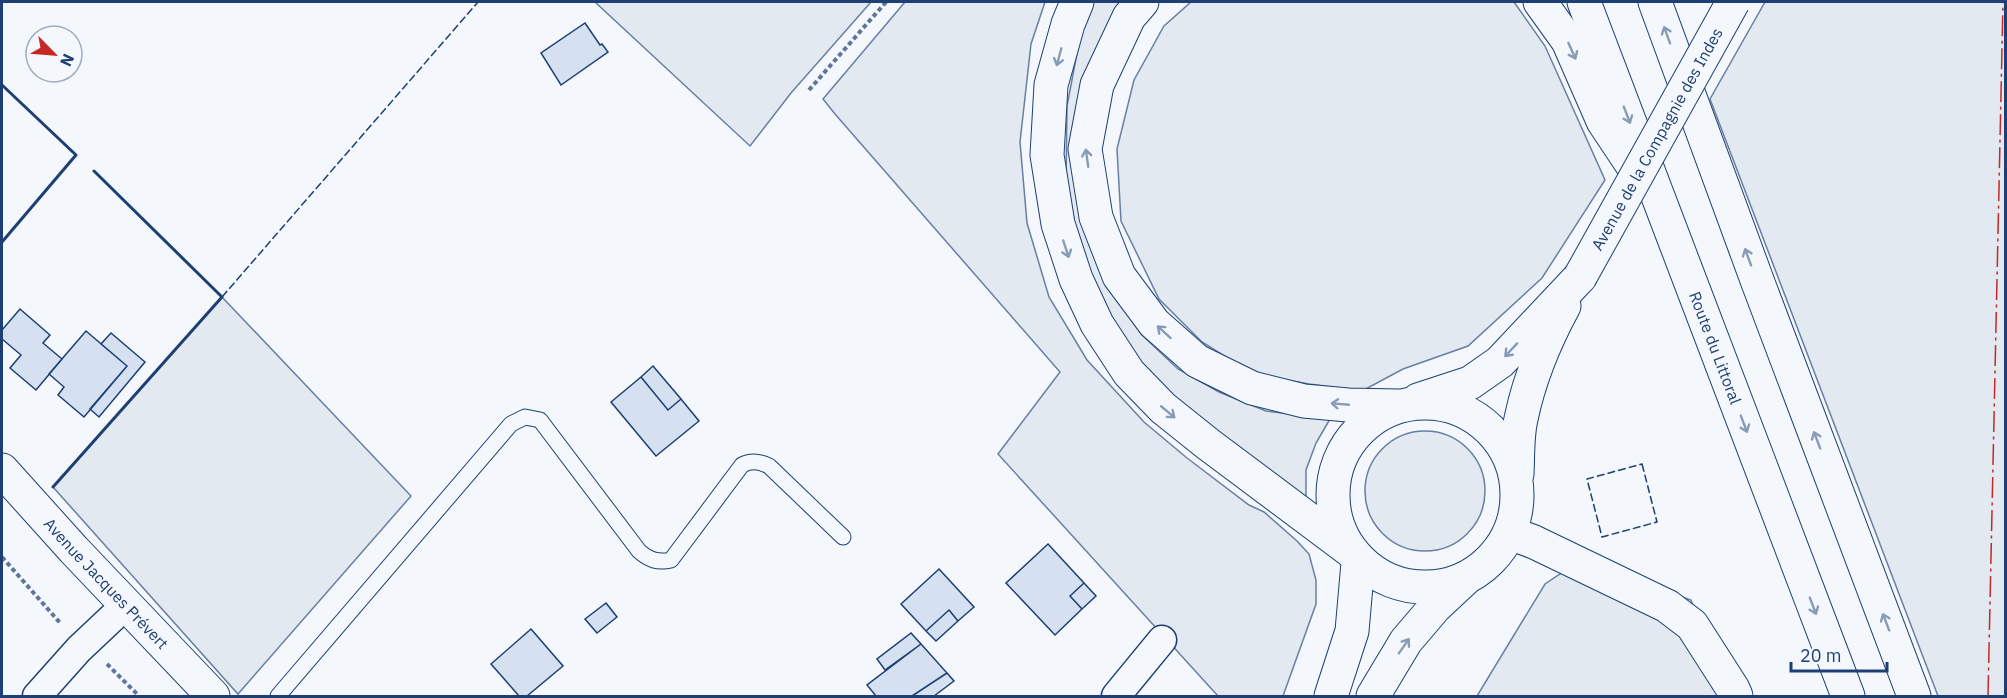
<svg xmlns="http://www.w3.org/2000/svg" width="2007" height="698" viewBox="0 0 2007 698" font-family="'IBM Plex Sans',sans-serif">
<rect width="100%" height="100%" fill="#f4f7fb"/>
<path fill="#e3e9f0" stroke="#687fa3" stroke-width="1.5" d="M595,2H871L791,93L750,146Z
M905,2H1045L1031,44L1020,142L1027,223L1049,297L1087,360L1144,422L1187,458L1249,505L1264,512L1297,541L1309,554L1316,580V604L1283,696H1218L998,454L1060,372L835,114L823,99Z
M1093,2H1124L1081,106L1115,296L1142,335L1178,369L1219,392L1266,411L1330,419L1316,443L1306,470V504L1232,450L1141,367L1104,306L1080,248L1066,180L1067,106L1082,27Z
M1191,2H1514L1545,46L1605,180L1542,278L1468,346L1403,369L1362,391L1309,384L1253,374L1202,342L1159,299L1121,221L1117,149L1134,80L1164,26Z
M1765,2H2005V696H1938L1710,99Z
M222,297L411,496L238,694L53,487Z
M1365 491a60 60 0 1 1 120 0a60 60 0 1 1-120 0Z
M1598,567L1691,600L1726,696H1477L1545,584L1569,568Z"/>
<path fill="#d5e0f0" stroke="#1d3f73" stroke-width="1.5" d="M585,23L600,45L602,44L608,52L561,85L541,53Z
M20,309L50,335L43,343L62,359L36,390L10,368L21,355L2,339V330Z
M86,331L127,366L84,417L58,395L64,387L49,374Z
M111,333L145,362L99,417L90,409L127,366L101,344Z
M653,366L681,399L668,410L641,377Z
M641,377L668,410L681,399L699,421L656,456L611,402Z
M1048,544L1084,583L1070,596L1082,609L1055,635L1006,583Z
M939,569L974,607L958,621L949,610L926,631L901,604Z
M1084,583L1096,596L1082,609L1070,596Z
M606,603L617,617L597,633L585,619Z
M949,610L958,621L936,641L926,631Z
M531,629L563,666L527,696H519L491,664Z
M911,633L921,644L885,670L877,659Z
M921,644L947,673L912,696H876L867,685Z
M947,673L954,681L934,696H912Z"/>
<g fill="none" stroke-linecap="round" stroke-linejoin="round">
<defs>
<path id="service" d="M278,696L511,424L525,417L540,420L639,551C649,560 658,563 671,560L742,465C751,460 759,461 769,466L843,537"/>
<path id="minor" d="M37,696L79,649L113,617
M1116,696L1162,640"/>
<path id="tertiary" d="M1510,533L1534,542L1667,606L1692,625L1733,689L1736,696"/>
<g id="primary">
<path d="M1418,400L1470,383L1500,362L1580,277"/>
<circle cx="1425" cy="495" r="92"/>
<path id="s1" d="M2,470L74,550L213,696"/>
<path d="M1517,474C1518,456 1517,436 1521,419C1529,380 1545,341 1564,306"/>
<path d="M1331,696L1352,631L1358,563"/>
<path d="M1373,696L1406,641L1435,607L1466,578"/>
</g>
<g id="trunk">
<path d="M1077,2L1068,24L1051,85L1047,155L1058,224L1076,279L1097,324L1129,373L1163,408L1208,444L1351,551"/>
<path d="M1142,2L1129,17L1097,85L1085,149L1096,217L1119,276L1154,323L1197,361L1252,388L1304,401L1348,405L1398,406"/>
<path d="M1540,2L1568,41L1603,121L1631,163"/>
<path id="s2" d="M1584,2L1848,696"/>
<path d="M1655,2L1757,280L1914,696"/>
</g>
</defs>
<use href="#service" stroke="#1d3f73" stroke-width="17"/>
<use href="#minor" stroke="#1d3f73" stroke-width="31"/>
<use href="#tertiary" stroke="#1d3f73" stroke-width="35"/>
<use href="#primary" stroke="#1d3f73" stroke-width="35"/>
<use href="#trunk" stroke="#1d3f73" stroke-width="35"/>
<path stroke="#5e769c" stroke-width="4" stroke-dasharray="4.5 3" stroke-linecap="butt" d="M809,90L886,2
M2,557L61,624
M107,664L139,696"/>
<use href="#service" stroke="#f4f7fb" stroke-width="15"/>
<use href="#minor" stroke="#f4f7fb" stroke-width="28"/>
<use href="#tertiary" stroke="#f4f7fb" stroke-width="33"/>
<use href="#primary" stroke="#f4f7fb" stroke-width="33"/>
<use href="#trunk" stroke="#f4f7fb" stroke-width="33"/>
<defs>
<g id="primary-bridge">
<path id="s3" d="M1580,277L1733,2"/>
</g>
</defs>
<use href="#primary-bridge" stroke="#1d3f73" stroke-width="35" stroke-linecap="butt"/>
<use href="#primary-bridge" stroke="#f4f7fb" stroke-width="33"/>
<path stroke="#1d3f73" stroke-width="1.5" stroke-dasharray="8 3" stroke-linecap="butt" d="M222,297L478,2
M1642,464L1657,522L1602,537L1587,479Z"/>
<path stroke="#1d3f73" stroke-width="3" d="M2,85L76,155L2,242
M53,487L222,297L94,171"/>
<path stroke="#c62828" stroke-width="1.5" stroke-dasharray="21 4.5 3 4.5" stroke-linecap="butt" d="M1988,696L2003,2"/>
</g>
<defs><path id="oneway-shaft" d="M-6 0H5M1.5-3L5.5 0L1.5 3" fill="none" stroke-width="1.6" stroke-linecap="round" stroke-linejoin="round" transform="scale(1.5)"/></defs>
<g stroke="#889bb7">
<use href="#oneway-shaft" transform="translate(1667 35) rotate(-110)"/>
<use href="#oneway-shaft" transform="translate(1572 51) rotate(66)"/>
<use href="#oneway-shaft" transform="translate(1059 57) rotate(105)"/>
<use href="#oneway-shaft" transform="translate(1627 115) rotate(69)"/>
<use href="#oneway-shaft" transform="translate(1087 158) rotate(-98)"/>
<use href="#oneway-shaft" transform="translate(1066 249) rotate(72)"/>
<use href="#oneway-shaft" transform="translate(1748 257) rotate(-110)"/>
<use href="#oneway-shaft" transform="translate(1164 332) rotate(-138)"/>
<use href="#oneway-shaft" transform="translate(1511 350) rotate(133)"/>
<use href="#oneway-shaft" transform="translate(1340 404) rotate(-175)"/>
<use href="#oneway-shaft" transform="translate(1168 412) rotate(40)"/>
<use href="#oneway-shaft" transform="translate(1744 424) rotate(69)"/>
<use href="#oneway-shaft" transform="translate(1817 440) rotate(-111)"/>
<use href="#oneway-shaft" transform="translate(1813 606) rotate(69)"/>
<use href="#oneway-shaft" transform="translate(1886 622) rotate(-111)"/>
<use href="#oneway-shaft" transform="translate(1404 646) rotate(-55)"/>
</g>
<g text-anchor="middle" dominant-baseline="central" stroke-width="4.5" stroke-linejoin="round" paint-order="stroke">
<g font-size="16" fill="#1d3f73" stroke="#f4f7fb">
<text stroke="none"><textPath href="#s3" startOffset="158">Avenue de la Compagnie des Indes</textPath></text>
<text stroke="none"><textPath href="#s2" startOffset="370">Route du Littoral</textPath></text>
<text stroke="none"><textPath href="#s1" startOffset="154">Avenue Jacques Prévert</textPath></text>
</g>
</g>
<rect width="2007" height="698" fill="none" stroke="#1d3f73" stroke-width="6"/>
<g transform="translate(54 54) rotate(115)"><circle r="28" fill="#f4f7fb" stroke="#9eadc5" stroke-width="1.5"/>
<path d="M0-4.5L10 22L0 15L-10 22Z" fill="#c62828"/>
<text y="-9" font-size="16" font-weight="bold" text-anchor="middle" fill="#1d3f73">N</text>
</g>
<path d="M1791 662v9h96v-9" fill="none" stroke="#1d3f73" stroke-width="3"/>
<text x="1800" y="662" font-size="18" fill="#1d3f73" stroke="#f4f7fb" stroke-width="4.5" paint-order="stroke">20 m</text>
</svg>
